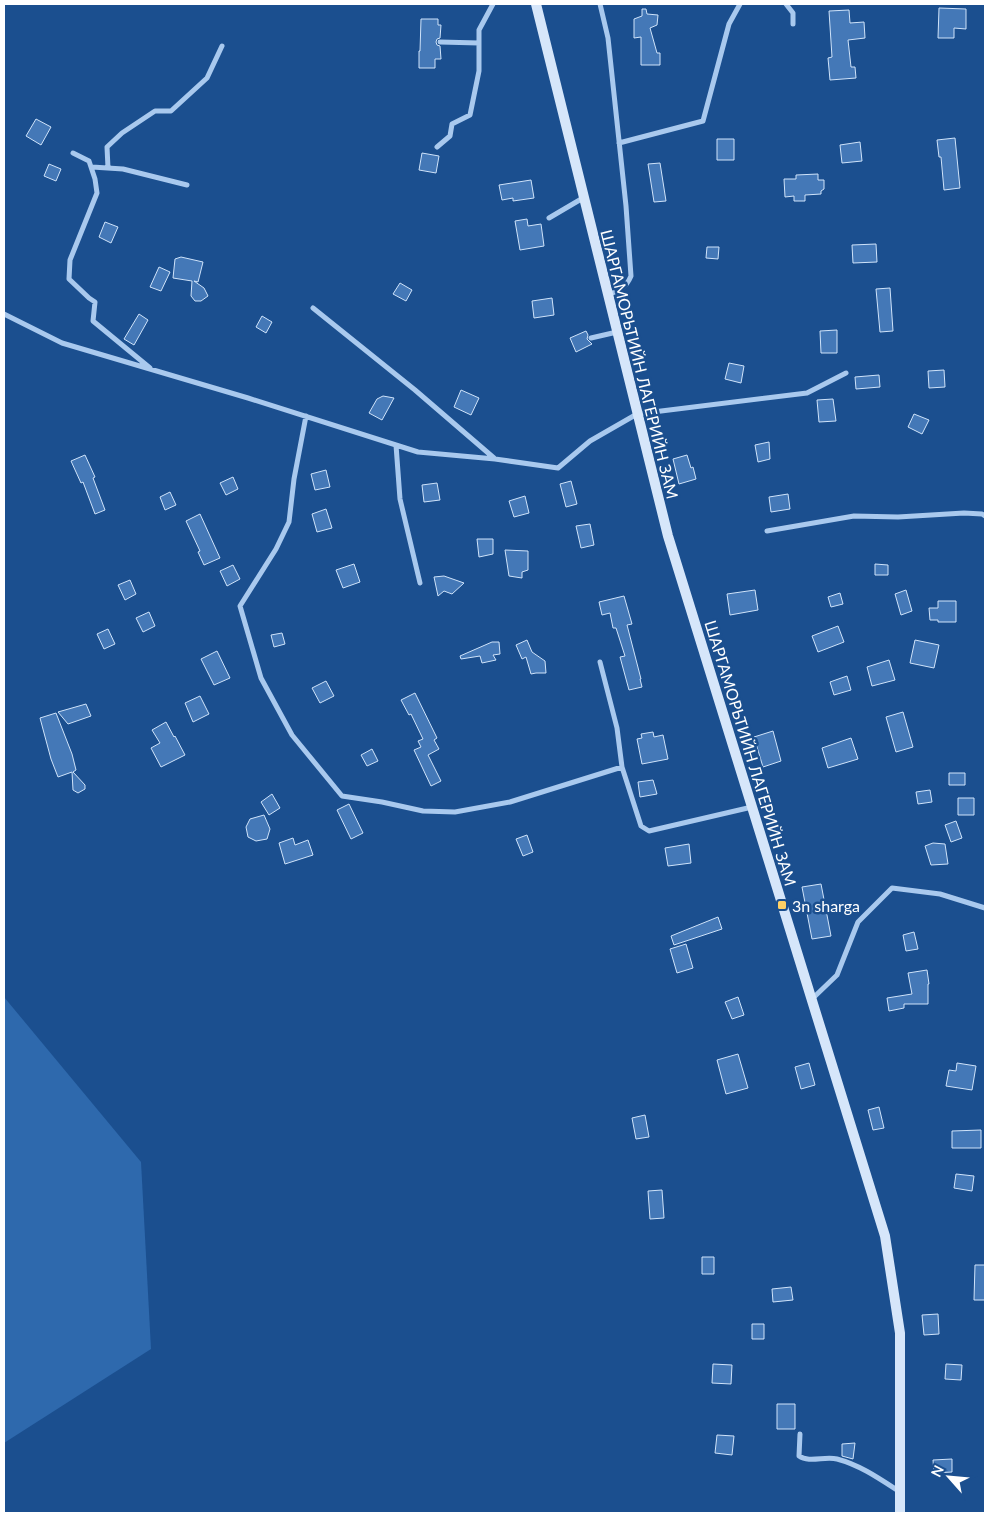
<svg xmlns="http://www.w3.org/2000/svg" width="989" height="1517" viewBox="0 0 989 1517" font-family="Lato,sans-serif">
<rect width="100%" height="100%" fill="#1b4f8f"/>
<path fill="#2e69ad" d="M4,997L141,1162L151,1349L4,1443Z"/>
<path fill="#4478b7" stroke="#cfe3fa" d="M939,8L966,9V29L954,28V38H938Z
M642,9H646L647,14L658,15L657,25L650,28L657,53H660V65H641V37L634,38V19L642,16Z
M849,10L850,23L864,22L865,38L848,40L851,67H855L856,78L830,80L828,58L832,57L829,11Z
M421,19H438V25H441L440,38L437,39L436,42L437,45L440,46L441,59H435V68H419V51H420Z
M36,119L51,127L41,145L26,136Z
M955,138L960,188L944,190L941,157H939L937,140Z
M717,139H734V160H717Z
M860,142L862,161L842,163L840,145Z
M422,153L439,156L436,173L419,170Z
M660,163L666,201L654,202L648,164Z
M49,164L61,169L56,181L44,176Z
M818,174V180H824V189L821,191V194L805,195V201H794V196L785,197L784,179H796V175Z
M531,180L534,198L513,201V198L502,200L499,185Z
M527,219L528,226L541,224L544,246L520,250L515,221Z
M105,222L118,227L111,243L99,237Z
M876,244L877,262L853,263L852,245Z
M707,247H719L718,259L706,258Z
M181,257L203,262L198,282L194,281L204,288L208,296L201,301H195L191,296L192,281L173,278L175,259Z
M159,267L170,272L161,291L150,287Z
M400,283L412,290L406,301L393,294Z
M890,288L893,331L880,332L876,289Z
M552,298L554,315L534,318L532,301Z
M139,314L148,320L134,345L124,339Z
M262,316L272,322L266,333L256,327Z
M837,330V353H821L820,331Z
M586,331L588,335L587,339L592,344L576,352L570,338Z
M729,363L744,366L741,383L725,379Z
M944,370L945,387L929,388L928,371Z
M879,375L880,387L856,389L855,377Z
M461,390L479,398L471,415L454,407Z
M383,396L394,398L382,420L369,413L377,399Z
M833,399L836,421L819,422L817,400Z
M914,414L929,420L922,434L908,427Z
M769,442L770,459L758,462L755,445Z
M85,455L95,477L93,478L105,510L95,514L83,482L81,483L71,461Z
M687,455L691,468L693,467L696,479L679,484L673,459Z
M326,470L330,487L315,490L311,474Z
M233,477L238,489L226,495L220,483Z
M571,481L577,504L566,507L560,484Z
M437,483L440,500L424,502L422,485Z
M170,492L176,505L165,510L160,497Z
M788,494L790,509L771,512L769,497Z
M525,496L529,513L514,517L509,501Z
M326,509L332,528L317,532L312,514Z
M200,514L220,558L204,565L198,552L200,551L186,521Z
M590,524L594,545L581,548L576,526Z
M477,539H493V554L479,557Z
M505,550L528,551V570L522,572V578L509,576Z
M354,564L360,582L343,588L336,570Z
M875,564L888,565V575H875Z
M233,565L240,579L227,586L220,571Z
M444,576L464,583L452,594L444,591L438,596L434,577Z
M130,580L136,594L125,600L118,585Z
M755,590L758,610L730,615L727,594Z
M906,590L912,611L901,615L895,594Z
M840,593L843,604L831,607L828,597Z
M624,596L632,624L627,625L641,679H640L642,687L629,690L620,657L625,656L616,628H613L610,613L602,615L599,602Z
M938,601H956V622H938V620H930L929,608H938Z
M149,612L155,626L143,632L136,618Z
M838,626L844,642L818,652L812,636Z
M108,629L115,644L104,649L97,634Z
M282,633L285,644L274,647L271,635Z
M527,640L532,652L545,661L546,673H536L531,674L526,657L522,659L516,645Z
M915,640L939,645L934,668L910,663Z
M492,642H499L500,654L493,655L496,660L482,663L480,656L461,659L460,656Z
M217,651L230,678L214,685L201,659Z
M889,660L895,680L872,686L867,667Z
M847,676L851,690L834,695L830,682Z
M326,681L334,696L320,703L312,688Z
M415,693L437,738L434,740L439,749L428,755L441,781L431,786L414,750L421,747L418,741L423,739L411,714L409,715L401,700Z
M200,696L209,714L193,722L185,703Z
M86,704L91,716L68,724L58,712Z
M903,712L913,747L896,752L886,717Z
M56,713L72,754L76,770L73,772L85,785V789L78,793L73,790L72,772L58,777L51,759L40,718Z
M166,722L174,737L175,736L185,755L161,767L151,748L160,743L152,730Z
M773,731L781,761L763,767L754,737Z
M653,732L654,737L663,735L668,759L642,764L637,739L642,738L641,734Z
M851,738L858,759L828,768L822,748Z
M372,749L378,761L367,766L361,755Z
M949,773H965V785H949Z
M653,780L657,794L640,797L638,782Z
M930,790L932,802L918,804L916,792Z
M272,794L280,808L269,815L261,802Z
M958,798H974V815H958Z
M349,804L363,833L351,839L337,810Z
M264,815L270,829L267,839L256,841L248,837L246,827L250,819Z
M956,821L962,838L951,842L945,825Z
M527,835L533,852L523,856L516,839Z
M293,838L295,845L308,840L313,855L285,864L279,843Z
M933,843L945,844L948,864L931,865L925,846Z
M689,844L691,863L668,866L665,848Z
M821,884L831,936L812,939L802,887Z
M718,917L722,929L674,945L671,936Z
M914,932L918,949L906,951L903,935Z
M686,944L693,968L677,973L670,949Z
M927,970L929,984H928V1004H904V1008L889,1011L887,998L912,994L908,973Z
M738,997L744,1015L732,1019L725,1002Z
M738,1054L748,1088L726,1094L717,1060Z
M809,1063L815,1085L801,1089L795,1067Z
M957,1063L976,1066L972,1090L946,1086L949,1070L956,1071Z
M879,1107L884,1128L873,1130L868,1110Z
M645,1115L649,1137L636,1139L632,1118Z
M981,1130V1148H952V1131Z
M956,1174L974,1176L972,1191L954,1188Z
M662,1190L664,1218L650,1219L648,1191Z
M702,1257H714V1274H702Z
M975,1265H985V1300H974Z
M791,1287L793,1300L773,1302L772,1289Z
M938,1314L939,1334L924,1335L922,1315Z
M752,1324H764V1339H752Z
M713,1364L732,1365L731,1384L712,1383Z
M946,1364L962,1365L961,1380L945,1379Z
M777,1404H795V1429H777Z
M717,1435L734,1436L732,1455L715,1453Z
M855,1443L853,1459L842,1456V1444Z
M952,1459V1472L934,1473L933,1460Z"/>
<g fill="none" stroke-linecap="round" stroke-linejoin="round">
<path stroke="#a9c9ee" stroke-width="5" d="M600,4L608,38L626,206L631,276C626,288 619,291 607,295
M786,4L793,13V24
M440,42L479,43
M619,143L703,121L729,24L740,4
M437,147L450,136L452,124L470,115L479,71V30L493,4
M73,153L89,161L95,179L97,193L70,260L69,279L89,298L95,302L93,321L150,368
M92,167L123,169L187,185
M108,168L107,147L122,133L155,111H171L207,78L222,46
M549,218L583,198
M313,308L415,390L494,458
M4,314L62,343L248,398L418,452L495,459L558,468L590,441L637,414L807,393L846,373
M591,338L617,332
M306,416L294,479L289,522L276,549L240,606L261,678L292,735L342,796L382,802L423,811L455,812L510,802L622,767
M396,445L400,499L420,583
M767,531L854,516L898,517L964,513L982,514L985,516
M600,662L617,728L622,767L641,826L649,831L752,807
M812,999L837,975L858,922L892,888L940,894L985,908
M800,1434L799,1456C809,1463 825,1456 837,1459C860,1465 880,1479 900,1492"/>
<path stroke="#d6e6fa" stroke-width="10" d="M536,4L668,536L885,1236L900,1333V1513"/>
</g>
<rect fill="#ffd166" stroke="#1b4f8f" stroke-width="2" x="777" y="900" width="10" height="10" rx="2.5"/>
<g text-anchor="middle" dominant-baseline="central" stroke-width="5" stroke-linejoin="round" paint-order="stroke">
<g font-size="16" fill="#fff" stroke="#1b4f8f">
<text transform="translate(640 364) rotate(76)">ШАРГАМОРЬТИЙН ЛАГЕРИЙН ЗАМ</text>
<text transform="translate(751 753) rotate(73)">ШАРГАМОРЬТИЙН ЛАГЕРИЙН ЗАМ</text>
</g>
<g font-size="16" fill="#fff" stroke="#1b4f8f" text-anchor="start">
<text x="792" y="905">3n sharga</text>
</g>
</g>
<rect width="989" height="1517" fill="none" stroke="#ffffff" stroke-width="10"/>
<g transform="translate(949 1477) rotate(297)" stroke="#1b4f8f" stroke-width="4" paint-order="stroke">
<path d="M0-4L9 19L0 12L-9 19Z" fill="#ffffff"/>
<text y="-8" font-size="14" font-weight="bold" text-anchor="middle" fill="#ffffff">N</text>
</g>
</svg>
